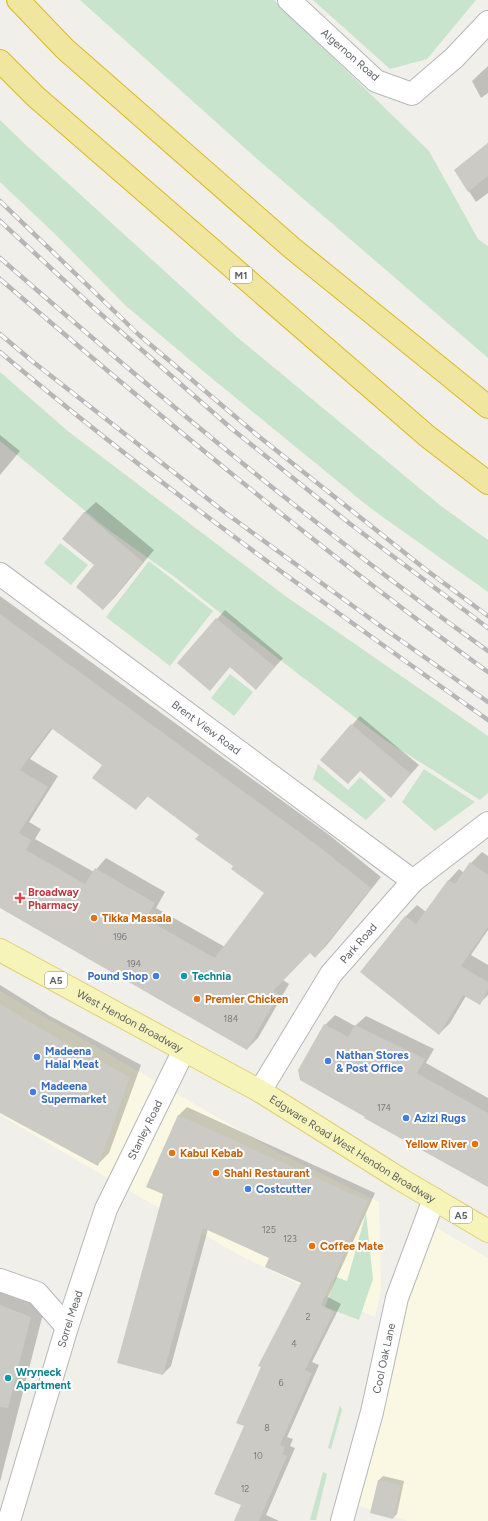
<svg xmlns="http://www.w3.org/2000/svg" width="488" height="1521" viewBox="0 0 488 1521" font-family="Figtree,sans-serif">
<rect width="100%" height="100%" fill="#f0efe9"/>
<path fill="#faf8e3" d="M0,991L279,1153L379,1202L381,1290L375,1317L311,1290L241,1256L0,1115Z
M437,1228L488,1258V1521H408L353,1504L404,1303Z"/>
<path fill="#c9e4cc" d="M80,0H274L429,151L478,239L488,246V358L256,158Z
M313,0H476L427,59L390,69Z
M0,120L28,147L237,337L441,506L488,540V592L369,507L203,371L125,305L57,236L0,182Z
M0,372L69,432L284,595L488,736V793L480,800L385,740L280,660L176,578L106,528L0,441Z
M60,543L88,565L71,585L44,563Z
M149,561L213,611L170,666L106,617Z
M230,674L253,692L234,716L211,698Z
M318,764L348,790L360,777L386,800L366,820L313,779Z
M424,769L475,802L435,831L402,802Z
M366,1213L373,1279L359,1320L325,1307L336,1277L347,1281Z
M340,1405L342,1410L331,1449L328,1448Z
M323,1472L327,1474L316,1520H310Z"/>
<path fill="#0003" fill-rule="evenodd" d="M488,66V93L481,98L472,81Z
M488,143V193L476,202L455,170Z
M0,435L20,451L0,475Z
M96,502L154,550L115,597L103,609L84,513Z
M0,596L328,834L381,877L326,946L315,957L310,952L283,980L289,984L258,1038L247,1049L0,907ZM53,728L104,765L136,809L148,796L200,835L265,892L225,947L156,908L165,892L106,858L94,872L35,839L41,829L29,822L58,776L30,759Z
M225,610L283,658L256,688L230,667L178,663Z
M360,716L419,765L391,796L352,725Z
M482,852L488,856V930L471,955L488,965V995L480,1003L466,996L450,1023L439,1034L362,972L406,916L417,905L426,912L449,880L459,869L464,873L471,863Z
M0,985L50,1016L141,1065L109,1153L97,1165L0,1097Z
M335,1015L355,1026L366,1016L434,1049L426,1063L488,1098V1186L325,1025Z
M187,1107L375,1193L328,1297L341,1304L312,1362L319,1365L287,1437L293,1439L290,1446L295,1448L266,1515L279,1521H235L243,1505L245,1426L262,1366L302,1282L270,1258L208,1229L171,1366L163,1374L164,1194L179,1115Z
M0,1283L46,1302L0,1482Z
M383,1476L404,1481L397,1514L393,1518L378,1481Z"/>
<path fill="#cbcac5" fill-rule="evenodd" d="M488,143V176L468,192L454,170Z
M84,512L143,562L103,610L76,587L94,565L62,539Z
M0,614L317,845L371,888L315,958L310,953L273,991L279,994L247,1050L0,908ZM51,728L102,765L92,778L136,810L147,796L199,835L195,839L233,866L231,869L264,893L215,958L146,919L155,903L95,868L85,884L26,850L31,840L19,833L48,787L20,770Z
M216,618L275,667L256,690L230,667L210,691L177,663Z
M351,724L411,774L391,798L360,771L348,784L320,760Z
M470,862L488,875V927L461,966L488,982V990L480,1005L463,995L439,1035L360,972L405,916L416,924L448,880L455,884Z
M0,1004L62,1041L130,1077L98,1166L0,1113Z
M324,1024L348,1037L355,1025L425,1059L417,1073L488,1113V1187L364,1118L365,1117L300,1080L298,1070Z
M178,1115L368,1201L321,1305L334,1312L305,1370L312,1373L280,1445L285,1447L282,1454L287,1456L259,1521H234L241,1505L214,1494L244,1426L236,1423L261,1367L258,1366L301,1283L265,1267L269,1258L203,1228L163,1375L117,1363L163,1194L146,1187Z
M0,1305L31,1317L8,1408L0,1407Z
M378,1480L401,1485L393,1519L370,1513Z"/>
<g fill="none" stroke-linecap="round" stroke-linejoin="round">
<defs>
<g id="minor">
<path d="M289,0L376,81L412,94L454,58L488,22"/>
<path id="s1" d="M0,574L413,881"/>
<path id="s2" d="M260,1091L331,974L413,881L488,823"/>
<path d="M0,1280L37,1293L67,1327"/>
<path id="s3" d="M9,1521L67,1327L106,1209L184,1050"/>
<path id="s4" d="M342,1521L372,1412L397,1298L434,1199"/>
</g>
<g id="major">
<path id="s5" d="M0,950L184,1050L260,1091L400,1179L488,1231"/>
</g>
<path id="highway" d="M18,0L65,49L292,248L488,407
M0,61L36,97L427,436L488,483"/>
</defs>
<use href="#minor" stroke="#b5b7bb" stroke-width="24"/>
<use href="#major" stroke="#e1d070" stroke-width="24"/>
<use href="#highway" stroke="#dcb91d" stroke-width="24"/>
<use href="#minor" stroke="#fff" stroke-width="22"/>
<use href="#major" stroke="#f6f4b8" stroke-width="22"/>
<use href="#highway" stroke="#f1e69f" stroke-width="22"/>
<defs>
<path id="rail" d="M0,201L139,335L257,435L425,569L488,616
M0,221L94,308L232,429L349,523L488,628
M0,258C157,395 318,530 488,651
M0,279C158,415 319,549 488,672
M0,334L32,361L227,514L379,625L488,702
M0,352C156,484 322,602 488,720"/>
</defs>
<use href="#rail" stroke="#b6b6b7" stroke-width="4.5"/>
<use href="#rail" stroke="#fff" stroke-width="3" stroke-dasharray="9" stroke-linecap="butt"/>
</g>
<path fill="#e0444e" stroke="#fff" stroke-width="1.5" d="M18 892h4v4h4v4h-4v4h-4v-4h-4v-4h4z"/>
<g fill="#e8710a" stroke="#fff" stroke-width="1.5">
<circle cx="94" cy="918" r="4"/>
<circle cx="197" cy="999" r="4"/>
<circle cx="475" cy="1144" r="4"/>
<circle cx="172" cy="1153" r="4"/>
<circle cx="216" cy="1173" r="4"/>
<circle cx="312" cy="1246" r="4"/>
</g>
<g fill="#3f7fe0" stroke="#fff" stroke-width="1.5">
<circle cx="156" cy="976" r="4"/>
<circle cx="37" cy="1057" r="4"/>
<circle cx="328" cy="1061" r="4"/>
<circle cx="33" cy="1092" r="4"/>
<circle cx="406" cy="1118" r="4"/>
<circle cx="248" cy="1189" r="4"/>
</g>
<g fill="#0f9aa8" stroke="#fff" stroke-width="1.5">
<circle cx="184" cy="976" r="4"/>
<circle cx="8" cy="1378" r="4"/>
</g>
<g text-anchor="middle" dominant-baseline="central" stroke-width="4" stroke-linejoin="round" paint-order="stroke">
<g font-size="9" fill="#7b7c7e">
<text x="120" y="936">196</text>
<text x="134" y="963">194</text>
<text x="231" y="1018">184</text>
<text x="384" y="1107">174</text>
<text x="269" y="1229">125</text>
<text x="290" y="1238">123</text>
<text x="308" y="1316">2</text>
<text x="294" y="1343">4</text>
<text x="281" y="1382">6</text>
<text x="267" y="1427">8</text>
<text x="258" y="1455">10</text>
<text x="245" y="1488">12</text>
</g>
<g fill="#fff" stroke="#909195" stroke-width="1">
<rect x="230" y="267" width="22" height="16" rx="3"/>
<rect x="45" y="972" width="22" height="16" rx="3"/>
<rect x="450" y="1207" width="22" height="16" rx="3"/>
</g>
<g font-size="10" font-weight="bold" fill="#606267">
<text x="241" y="275">M1</text>
<text x="56" y="980">A5</text>
<text x="461" y="1215">A5</text>
</g>
<g font-size="11" fill="#606267" stroke="#fff">
<text transform="translate(350 55) rotate(41)">Algernon Road</text>
<text stroke="none"><textPath href="#s1" startOffset="257">Brent View Road</textPath></text>
<text stroke="none"><textPath href="#s2" startOffset="178">Park Road</textPath></text>
<text stroke="none"><textPath href="#s5" startOffset="148">West Hendon Broadway</textPath></text>
<text stroke="none"><textPath href="#s3" startOffset="415">Stanley Road</textPath></text>
<text stroke="none"><textPath href="#s5" startOffset="405">Edgware Road West Hendon Broadway</textPath></text>
<text stroke="none"><textPath href="#s3" startOffset="211">Sorrel Mead</textPath></text>
<text stroke="none"><textPath href="#s4" startOffset="168">Cool Oak Lane</textPath></text>
</g>
<g font-size="11" font-weight="bold" fill="#be3a42" stroke="#fff" text-anchor="start">
<text x="28" y="892">Broadway<tspan x="28" dy="13">Pharmacy</tspan></text>
</g>
<g font-size="11" font-weight="bold" fill="#c56008" stroke="#fff" text-anchor="start">
<text x="102" y="918">Tikka Massala</text>
<text x="205" y="999">Premier Chicken</text>
<text x="467" y="1144" text-anchor="end">Yellow River</text>
<text x="180" y="1153">Kabul Kebab</text>
<text x="224" y="1173">Shahi Restaurant</text>
<text x="320" y="1246">Coffee Mate</text>
</g>
<g font-size="11" font-weight="bold" fill="#366cbe" stroke="#fff" text-anchor="start">
<text x="148" y="976" text-anchor="end">Pound Shop</text>
<text x="45" y="1051">Madeena<tspan x="45" dy="13">Halal Meat</tspan></text>
<text x="336" y="1055">Nathan Stores<tspan x="336" dy="13">&amp; Post Office</tspan></text>
<text x="41" y="1086">Madeena<tspan x="41" dy="13">Supermarket</tspan></text>
<text x="414" y="1118">Azizi Rugs</text>
<text x="256" y="1189">Costcutter</text>
</g>
<g font-size="11" font-weight="bold" fill="#0d838f" stroke="#fff" text-anchor="start">
<text x="192" y="976">Technia</text>
<text x="16" y="1372">Wryneck<tspan x="16" dy="13">Apartment</tspan></text>
</g>
</g>
</svg>
